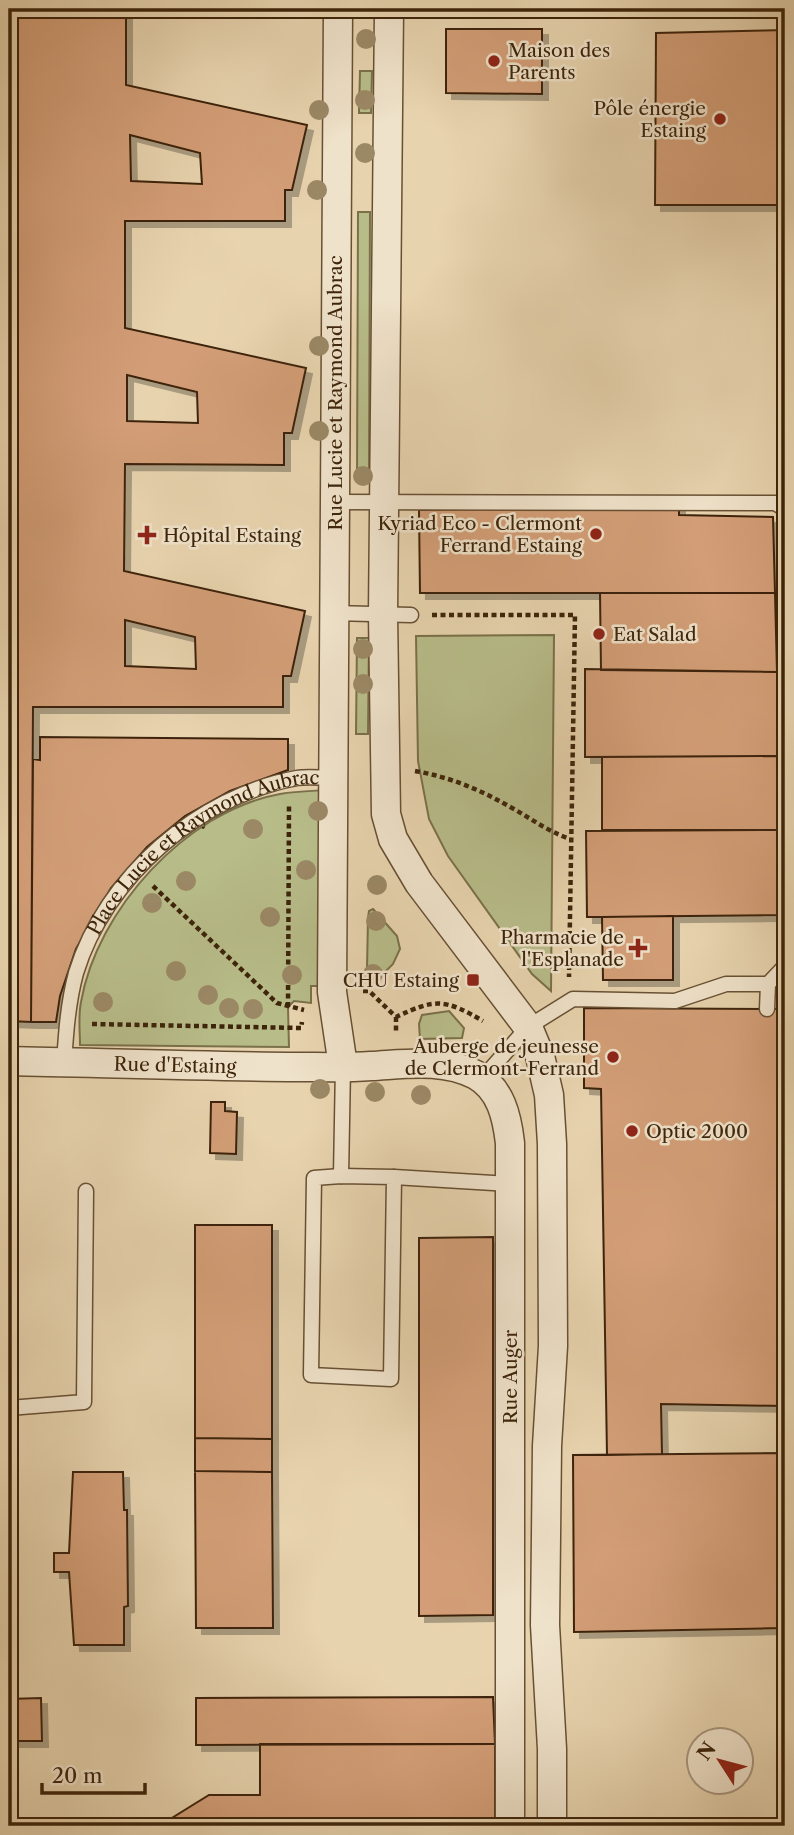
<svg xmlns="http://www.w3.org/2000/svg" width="794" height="1835" viewBox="0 0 794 1835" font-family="'Libre Caslon Text',serif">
<defs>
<filter id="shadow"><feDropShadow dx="6" dy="6" stdDeviation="0" flood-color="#0004"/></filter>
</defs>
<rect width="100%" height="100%" fill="#e7d3ae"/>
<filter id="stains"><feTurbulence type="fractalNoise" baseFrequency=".00286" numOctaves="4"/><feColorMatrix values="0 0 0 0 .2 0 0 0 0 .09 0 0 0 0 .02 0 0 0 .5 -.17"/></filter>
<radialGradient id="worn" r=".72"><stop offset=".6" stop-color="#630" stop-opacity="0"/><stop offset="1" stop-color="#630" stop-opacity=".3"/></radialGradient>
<path fill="#b7bc89" stroke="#7a704a" stroke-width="2" d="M360,71H372L371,113H359Z
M358,212H370L369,481L357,480Z
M554,635L551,991L532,974L448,856L429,819L418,761L416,636Z
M357,638H369L368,734H356Z
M328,790L325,986H311V1003L294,1001L288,1007L289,1047L80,1045C80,1031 78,1016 81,1002C97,910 186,811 280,794C296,791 312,791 328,790Z
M373,909L397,936L400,949L393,964L376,981L368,976L367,969L368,918L369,911Z
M449,1011L464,1028L462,1038L420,1039L419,1024L422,1015Z"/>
<path fill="#d39e77" stroke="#3d240a" stroke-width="2" fill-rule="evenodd" filter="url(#shadow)" d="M9,9H126V85L307,125L292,190H285V221H125V328L306,368L292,433H284V465L125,464L124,571L305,611L291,676H283V707H33L31,1022L9,1021ZM130,135L200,153L202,184L131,181ZM127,375L197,392L198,423L127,421ZM125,620L195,637L196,669L125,666Z
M446,29H542V94L446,93Z
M785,30V205H655L656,33Z
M679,506V515L773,517L775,593H420L419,510Z
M600,593H775L777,672L601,670Z
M585,669L777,672V756L585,757Z
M40,737L288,739V770L230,791L185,816L147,847L111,888L76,949L60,996L56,1022H31L33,759L40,760Z
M777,756L778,830H602V757Z
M778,830L779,915L587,917L586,831Z
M673,916V980H603L602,917Z
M584,1008L785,1009V1406L661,1404L662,1454L607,1455L601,1089L584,1088Z
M211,1102H225V1111L237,1112L236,1154L210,1153Z
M195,1225H272V1439L195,1438Z
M493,1237V1615L419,1616V1238Z
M195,1438L272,1439V1472L195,1471Z
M785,1453V1628L574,1632L573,1455Z
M195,1471L272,1472L273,1628H196Z
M73,1472H123L124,1510H127L128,1606L124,1607V1645H74L69,1572H54V1553H69Z
M493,1697L495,1744L196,1745V1698Z
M41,1698L42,1741H9V1699Z
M260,1744H495V1826H159L209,1795H260Z"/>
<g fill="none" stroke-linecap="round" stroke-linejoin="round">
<defs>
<g id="service">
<path d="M334,502L775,503L785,509"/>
<path d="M332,613L411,615"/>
<path d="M767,1009L768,984"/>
<path id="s1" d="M64,1063C66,1032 68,1003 76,973C105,877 199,796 297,778C308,776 322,778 334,778"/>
<path d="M482,1079L528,1027L573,999L675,1001L726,984H768L785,966"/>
<path d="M341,1176L394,1177L391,1379L311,1375L314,1178Z"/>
<path d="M341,1176L343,1066"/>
<path d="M394,1177L510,1184"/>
<path d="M9,1408L84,1402L86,1191"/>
</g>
<g id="minor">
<path d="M338,9L332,992L343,1066"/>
<path d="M389,9L383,614L386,814L393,839L419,883L528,1027L540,1056L549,1095L552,1144L553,1346L547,1446L545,1625L552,1749V1826"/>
<path id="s2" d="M9,1061C105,1063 201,1066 297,1067C321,1067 347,1068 371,1066C407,1064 443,1058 476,1075C501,1089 507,1117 510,1143V1826"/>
</g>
</defs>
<use href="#service" stroke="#685033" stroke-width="17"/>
<use href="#minor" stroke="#685033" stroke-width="31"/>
<path stroke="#3d240a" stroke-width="4.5" stroke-dasharray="5 3.5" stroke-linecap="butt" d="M432,615H575L569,977
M415,771C450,777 481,790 512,808C532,819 547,831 570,839
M153,886L277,1003L304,1010
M363,991H369L396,1017C436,998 445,999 483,1021
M288,1007L289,805
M396,1017V1034
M92,1024L301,1028L302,1022"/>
<use href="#service" stroke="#efe2ca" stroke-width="14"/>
<use href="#minor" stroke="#efe2ca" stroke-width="28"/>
</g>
<g fill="#9b8865">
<circle cx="366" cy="39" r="10"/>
<circle cx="365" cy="100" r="10"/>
<circle cx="319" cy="110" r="10"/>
<circle cx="365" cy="153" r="10"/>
<circle cx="317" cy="190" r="10"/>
<circle cx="319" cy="346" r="10"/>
<circle cx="319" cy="431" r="10"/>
<circle cx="363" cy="476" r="10"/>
<circle cx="363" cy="649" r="10"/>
<circle cx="363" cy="684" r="10"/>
<circle cx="318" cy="811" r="10"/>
<circle cx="253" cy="829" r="10"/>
<circle cx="306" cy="870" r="10"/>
<circle cx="186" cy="881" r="10"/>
<circle cx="377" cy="885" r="10"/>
<circle cx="152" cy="903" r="10"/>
<circle cx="270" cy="917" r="10"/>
<circle cx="376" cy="921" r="10"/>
<circle cx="176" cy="971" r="10"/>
<circle cx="373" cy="974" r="10"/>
<circle cx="292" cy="975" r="10"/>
<circle cx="208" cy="995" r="10"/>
<circle cx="103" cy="1002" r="10"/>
<circle cx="229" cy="1008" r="10"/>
<circle cx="253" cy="1009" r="10"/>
<circle cx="320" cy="1089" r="10"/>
<circle cx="375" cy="1092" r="10"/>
<circle cx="421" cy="1095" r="10"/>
</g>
<g fill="#8f2418" stroke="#efe2ca" stroke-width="2.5">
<circle cx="494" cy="61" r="7"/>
<circle cx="720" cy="119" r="7"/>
<circle cx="596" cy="534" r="7"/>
<path d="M143.5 524.5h7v7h7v7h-7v7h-7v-7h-7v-7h7z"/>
<circle cx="599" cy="634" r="7"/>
<path d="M634.5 937.5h7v7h7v7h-7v7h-7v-7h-7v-7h7z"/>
<rect x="466" y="973" width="14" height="14" rx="3.5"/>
<circle cx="613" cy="1057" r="7"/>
<circle cx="632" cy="1131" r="7"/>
</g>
<g text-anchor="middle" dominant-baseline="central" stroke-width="5" stroke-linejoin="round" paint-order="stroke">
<g font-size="19" fill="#3d240a" stroke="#efe2ca" text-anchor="end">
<text x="508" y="50" text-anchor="start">Maison des<tspan x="508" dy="22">Parents</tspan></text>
<text x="706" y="108">Pôle énergie<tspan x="706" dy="22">Estaing</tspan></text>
<text x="582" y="523">Kyriad Eco - Clermont<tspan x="582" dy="22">Ferrand Estaing</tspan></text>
<text x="163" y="535" text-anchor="start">Hôpital Estaing</text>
<text x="613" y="634" text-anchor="start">Eat Salad</text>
<text x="624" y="937">Pharmacie de<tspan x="624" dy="22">l'Esplanade</tspan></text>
<text x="459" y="980">CHU Estaing</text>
<text x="599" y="1046">Auberge de jeunesse<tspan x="599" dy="22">de Clermont-Ferrand</tspan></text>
<text x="646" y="1131" text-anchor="start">Optic 2000</text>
</g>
<g font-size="19" fill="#3d240a" stroke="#efe2ca">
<text transform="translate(335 393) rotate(-90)">Rue Lucie et Raymond Aubrac</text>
<text stroke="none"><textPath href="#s1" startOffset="278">Place Lucie et Raymond Aubrac</textPath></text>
<text stroke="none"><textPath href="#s2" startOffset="166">Rue d'Estaing</textPath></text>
<text transform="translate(510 1377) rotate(-90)">Rue Auger</text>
</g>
</g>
<rect width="794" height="1835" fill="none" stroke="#e7d3ae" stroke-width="35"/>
<rect x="10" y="10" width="773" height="1814" fill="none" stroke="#3d240a" stroke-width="3.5"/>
<rect x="18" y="18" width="759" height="1800" fill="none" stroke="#3d240a" stroke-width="2"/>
<g transform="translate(720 1761) rotate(306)"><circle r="33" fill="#efe2ca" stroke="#a8967d" stroke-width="2"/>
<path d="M0-5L12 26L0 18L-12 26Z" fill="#8f2418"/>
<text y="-10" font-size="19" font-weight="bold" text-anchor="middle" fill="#3d240a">N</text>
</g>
<path d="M42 1783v10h103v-10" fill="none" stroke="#3d240a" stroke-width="3.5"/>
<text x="52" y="1783" font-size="21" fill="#3d240a" stroke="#efe2ca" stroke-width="5" paint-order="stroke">20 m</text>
<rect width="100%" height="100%" filter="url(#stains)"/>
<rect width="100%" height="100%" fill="url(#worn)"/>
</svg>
